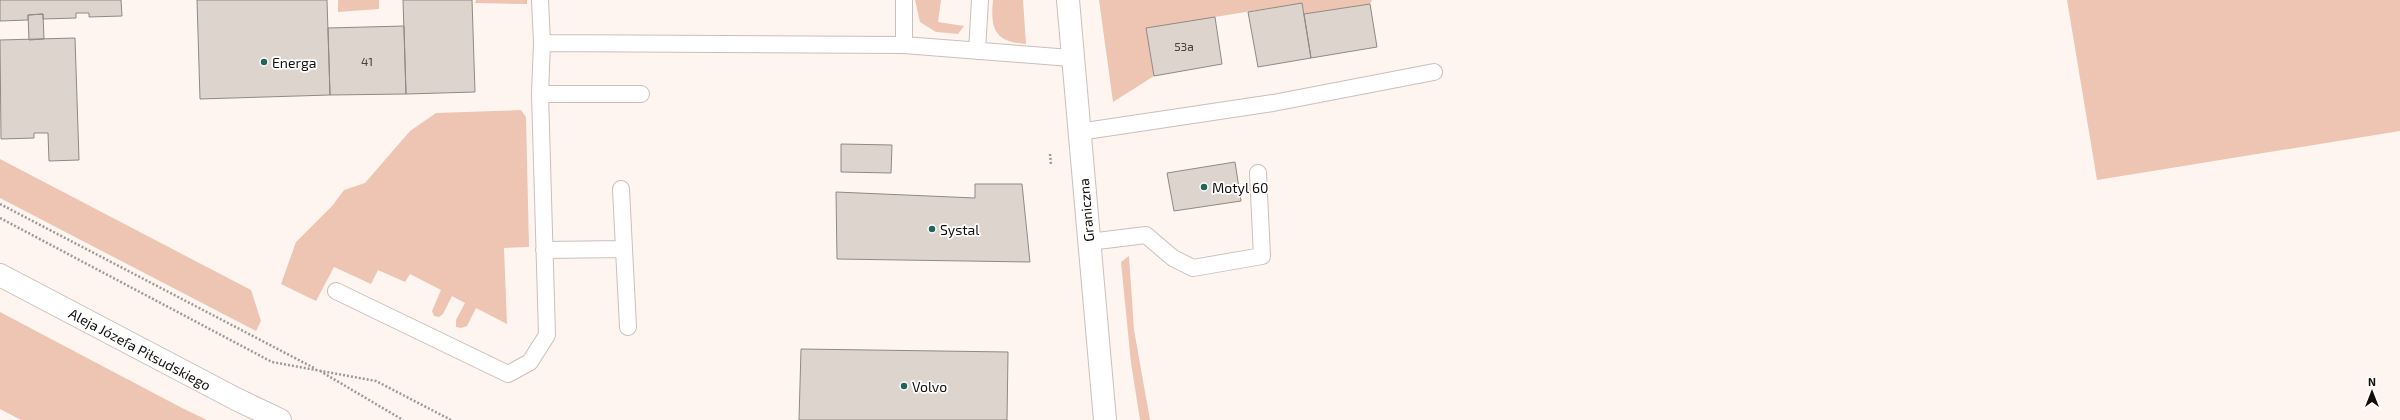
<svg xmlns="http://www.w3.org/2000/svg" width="2400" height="420" viewBox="0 0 2400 420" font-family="'Exo 2',sans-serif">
<rect width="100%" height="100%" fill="#fef5f1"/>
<path fill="#edc5b2" d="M338,0H379V9L338,12Z
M476,0H527V4L475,3Z
M915,0H941L938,22L964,26L958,34L936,32L920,22Z
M993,0H1023L1026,44C995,42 990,29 993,0Z
M1099,0H1372L1370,4L1304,14L1302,3L1147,28L1154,76L1113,102Z
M2067,0H2400V131L2097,180Z
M521,110L526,117L529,247L504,248L507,324L476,308L467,326L461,328L456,327V320L465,303L452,296L443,314L439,317L434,316L432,311L441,290L410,274L405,282L378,270L371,284L334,267L316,301L281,284L296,242L333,205L344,190L365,183L410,131L436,113Z
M0,159L251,290L261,321L256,331L0,198Z
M1129,256L1134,330L1150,420H1140L1131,363L1121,262Z
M0,312L182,408L207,420H21L0,409Z"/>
<path fill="#ded4ce" stroke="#928883" d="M0,0H121L122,16L89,17V13H76V18L43,19V14L28,15V20L0,21Z
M197,0H327L330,95L200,99Z
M403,0H472L475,92L406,94Z
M1302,3L1311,58L1258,67L1248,12Z
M1370,4L1377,47L1311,58L1304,14Z
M43,14L44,39L29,40L28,15Z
M1215,17L1222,64L1154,76L1146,28Z
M404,26L406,94L330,95L328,28Z
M75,38L79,160L49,161L48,133H34V138L1,139L0,40Z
M841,144L892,145L891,173L841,172Z
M1235,162L1241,201L1174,211L1167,173Z
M975,184H1022L1030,262L837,259L836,192L975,198Z
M801,349L1008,352L1007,420H799Z"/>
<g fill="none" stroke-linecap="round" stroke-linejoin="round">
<defs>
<path id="lane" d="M540,0L542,43L904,45L1071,58
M904,0V45
M977,51L980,0
M540,94H641
M1079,132L1273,103L1434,72
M621,189L624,249
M1089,242L1146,235L1173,258L1193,268L1262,256L1258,173
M544,250L624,249L628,327
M336,291L508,374L530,362L547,335L540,94L542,43"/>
<path id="secondary" d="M1068,0L1105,420
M0,275L236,399L280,420"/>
</defs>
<use href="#lane" stroke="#cabfba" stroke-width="18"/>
<use href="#secondary" stroke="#cabfba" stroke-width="24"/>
<path stroke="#9f9895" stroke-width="2.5" stroke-dasharray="2 2" stroke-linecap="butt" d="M1050,154L1051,165
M0,204L316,369
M0,218L272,362L376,381L451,420
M320,371L403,420"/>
<use href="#lane" stroke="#fff" stroke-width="16"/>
<use href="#secondary" stroke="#fff" stroke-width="22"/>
</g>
<g fill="#1e665c" stroke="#fff" stroke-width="1.5">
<circle cx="264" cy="62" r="4"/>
<circle cx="1204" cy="187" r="4"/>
<circle cx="932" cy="229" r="4"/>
<circle cx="904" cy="386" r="4"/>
</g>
<g text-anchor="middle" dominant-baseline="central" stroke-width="3.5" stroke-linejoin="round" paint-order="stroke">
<g font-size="12" fill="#44403c">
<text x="1184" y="46">53a</text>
<text x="367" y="61">41</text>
</g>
<g font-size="14" fill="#110e0c" stroke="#fff" text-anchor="start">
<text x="272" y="62">Energa</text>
<text x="1212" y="187">Motyl 60</text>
<text x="940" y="229">Systal</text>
<text x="912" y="386">Volvo</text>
</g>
<g font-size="14" fill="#110e0c" stroke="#fff">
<text transform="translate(1086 210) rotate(-95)">Graniczna</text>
<text transform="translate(140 349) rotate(28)">Aleja Józefa Piłsudskiego</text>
</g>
</g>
<g transform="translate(2372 392)" stroke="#ffffff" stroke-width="3" paint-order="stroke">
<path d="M0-3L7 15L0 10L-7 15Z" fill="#110e0c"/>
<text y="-6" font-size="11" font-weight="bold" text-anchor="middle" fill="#110e0c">N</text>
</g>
</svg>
